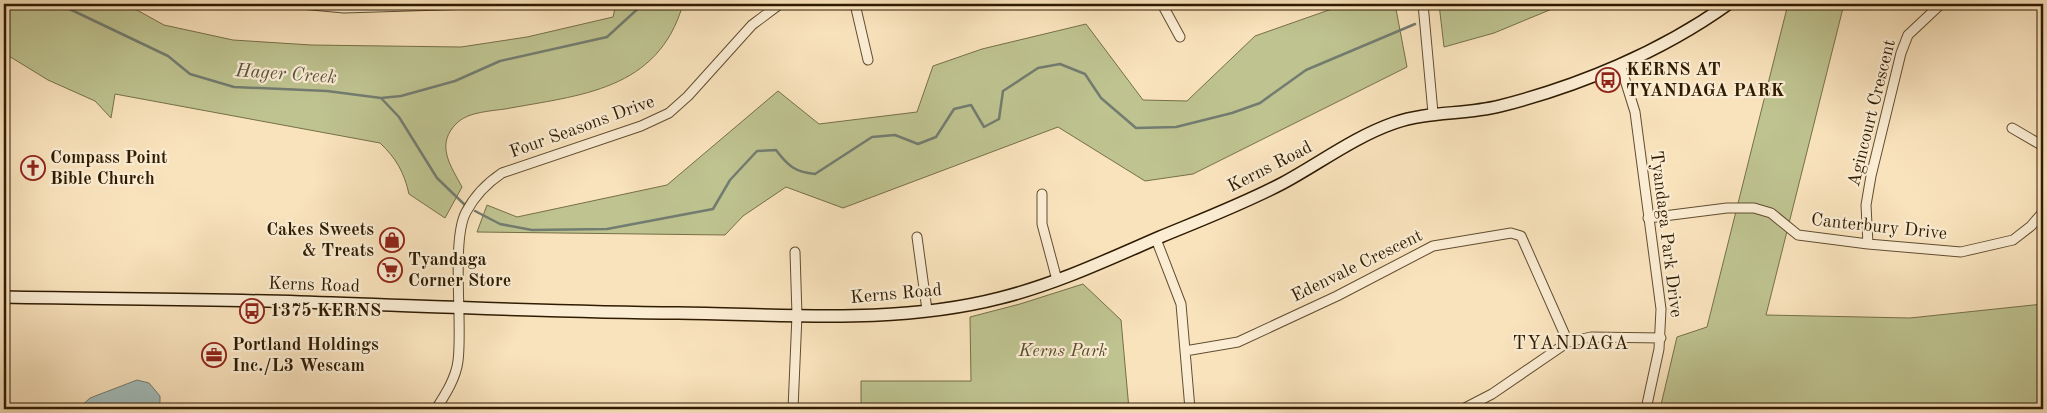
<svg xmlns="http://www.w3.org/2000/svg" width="2047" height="413" viewBox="0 0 2047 413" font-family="'Old Standard TT',serif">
<rect width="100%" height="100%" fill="#f9e3bd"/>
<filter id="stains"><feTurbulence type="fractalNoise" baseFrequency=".004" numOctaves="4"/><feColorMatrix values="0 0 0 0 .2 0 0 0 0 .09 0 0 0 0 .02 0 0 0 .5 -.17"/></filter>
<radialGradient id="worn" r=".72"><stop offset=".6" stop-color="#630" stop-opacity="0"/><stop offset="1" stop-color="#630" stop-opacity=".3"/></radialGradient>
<path fill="#bec390" stroke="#766f48" d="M4,4H126L164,25L233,40L311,45L461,47L527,37L613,17L616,4H683C658,91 580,95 505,109C491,111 469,112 458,122C434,144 451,166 462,187L445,218L409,194C404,172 396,158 380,143L115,94L111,118L95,101L48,80L4,53Z
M1346,4H1395L1407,67L1193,174L1145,181L1058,127L843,208L786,187L743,216L725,235L477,232L487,205L517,217L667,185L778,91L819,124L917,112L933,66L982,49L1086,24L1143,100L1187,101L1255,36Z
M1439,4H1564L1494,33L1444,47Z
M1788,4H1844L1766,315L1910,318L2043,304V409H1660L1677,337L1707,327Z
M1083,284L1121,320L1129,409H861V381H971L970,317L1020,304Z"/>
<path fill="#a1bcba" stroke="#737c70" d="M137,380L149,383L160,396V402L157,407L147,409H78L90,398Z"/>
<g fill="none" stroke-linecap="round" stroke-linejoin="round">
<path stroke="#737c70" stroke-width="2.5" d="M59,4L168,56L190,74L234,87L327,91L381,98L401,96L455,81L500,61L607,37L643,4
M1438,8L1445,4
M381,98L399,117L437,178L466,206
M475,211L500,224L532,230L607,229L713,209L730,180L757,151L776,150C788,166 795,172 815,174L872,137L895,135L918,144L936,137L954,109L971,105L984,127L999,119L1003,91L1038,68L1060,64L1085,74L1101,98L1136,128L1176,127L1232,113L1260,103L1306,70L1415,24"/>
<defs>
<path id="street" d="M301,4L344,8L474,4
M855,4L868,60
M1162,4L1180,37
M1423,4L1433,113
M1620,64L1635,112L1661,309L1659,349L1646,409
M2012,128L2043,146
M1042,194V224L1057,280
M1648,218L1727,208H1754L1771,213L1798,235L1868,244L1961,252L2013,240L2031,226L2043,212
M917,237L927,310
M1156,239L1181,304L1190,409
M1868,244L1866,205L1871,176L1901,53L1908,35L1941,4
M1185,351L1238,342L1337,296L1433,246L1511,233L1521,236L1568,342
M436,409C445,395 456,378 458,361C463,324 451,240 466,212C475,195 487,183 502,173L641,126L669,113L688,96L752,25L780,4
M793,409L797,315L795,252
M1463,409L1492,394L1568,342L1591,337L1661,338"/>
<path id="secondary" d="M4,297C103,299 202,299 300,302C426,306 552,312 678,313C785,314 895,325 1000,298C1056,284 1107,260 1160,237C1201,220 1243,204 1283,183C1320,163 1354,137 1394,123C1428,111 1464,115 1500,106C1579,86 1661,52 1728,4"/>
</defs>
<use href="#street" stroke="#624d2f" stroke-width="11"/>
<use href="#secondary" stroke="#2f1b00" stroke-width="14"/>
<use href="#street" stroke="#fbedd4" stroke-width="9"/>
<use href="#secondary" stroke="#fbedd4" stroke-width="11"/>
</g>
<defs>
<symbol id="bus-ring" viewBox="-11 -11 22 22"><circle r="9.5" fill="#fbedd4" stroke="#8f2418" stroke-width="1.5"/><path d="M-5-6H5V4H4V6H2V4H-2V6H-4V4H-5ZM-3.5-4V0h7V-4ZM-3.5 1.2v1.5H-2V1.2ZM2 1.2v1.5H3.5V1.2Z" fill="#8f2418"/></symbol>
<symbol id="church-ring" viewBox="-11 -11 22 22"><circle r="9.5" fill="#fbedd4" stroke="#8f2418" stroke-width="1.5"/><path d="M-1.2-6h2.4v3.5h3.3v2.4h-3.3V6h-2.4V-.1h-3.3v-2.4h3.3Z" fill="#8f2418"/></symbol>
<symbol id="shop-ring" viewBox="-11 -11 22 22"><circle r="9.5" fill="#fbedd4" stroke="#8f2418" stroke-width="1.5"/><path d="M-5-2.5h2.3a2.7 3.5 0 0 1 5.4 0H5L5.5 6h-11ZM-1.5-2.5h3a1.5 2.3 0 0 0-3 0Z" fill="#8f2418"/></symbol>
<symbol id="supermarket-ring" viewBox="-11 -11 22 22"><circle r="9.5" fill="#fbedd4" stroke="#8f2418" stroke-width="1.5"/><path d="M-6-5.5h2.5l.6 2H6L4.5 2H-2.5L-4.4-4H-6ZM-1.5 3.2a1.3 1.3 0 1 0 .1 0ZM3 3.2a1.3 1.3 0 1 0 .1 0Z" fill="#8f2418"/></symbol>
<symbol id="office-ring" viewBox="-11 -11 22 22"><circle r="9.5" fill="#fbedd4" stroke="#8f2418" stroke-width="1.5"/><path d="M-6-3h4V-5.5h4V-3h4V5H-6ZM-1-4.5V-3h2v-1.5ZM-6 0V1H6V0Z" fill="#8f2418"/></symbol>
</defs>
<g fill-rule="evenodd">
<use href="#bus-ring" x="1594" y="66" width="28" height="28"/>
<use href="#church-ring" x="19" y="154" width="28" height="28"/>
<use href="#shop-ring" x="378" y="226" width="28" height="28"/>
<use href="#supermarket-ring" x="376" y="256" width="28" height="28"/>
<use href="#bus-ring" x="238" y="297" width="28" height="28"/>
<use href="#office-ring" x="200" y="341" width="28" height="28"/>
</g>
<g text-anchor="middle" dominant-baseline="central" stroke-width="4.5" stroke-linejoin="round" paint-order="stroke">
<g font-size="18" font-weight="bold" fill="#2f1b00" stroke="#fbedd4" text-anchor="start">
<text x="1626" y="70">KERNS AT<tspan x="1626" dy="21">TYANDAGA PARK</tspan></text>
<text x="50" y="158">Compass Point<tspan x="50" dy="21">Bible Church</tspan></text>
<text x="374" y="230" text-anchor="end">Cakes Sweets<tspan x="374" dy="21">&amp; Treats</tspan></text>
<text x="408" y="260">Tyandaga<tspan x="408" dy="21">Corner Store</tspan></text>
<text x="270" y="311">1375 KERNS</text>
<text x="232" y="345">Portland Holdings<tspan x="232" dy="21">Inc./L3 Wescam</tspan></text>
</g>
<g font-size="18" fill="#2f1b00" stroke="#fbedd4">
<text transform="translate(1872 113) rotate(-76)">Agincourt Crescent</text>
<text transform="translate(582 127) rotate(-20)">Four Seasons Drive</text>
<text transform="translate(1270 167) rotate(-27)">Kerns Road</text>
<text transform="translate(1879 227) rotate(6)">Canterbury Drive</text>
<text transform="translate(1666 234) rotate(83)">Tyandaga Park Drive</text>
<text transform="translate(1357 266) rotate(-26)">Edenvale Crescent</text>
<text transform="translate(314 285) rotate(2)">Kerns Road</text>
<text transform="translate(896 294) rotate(-5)">Kerns Road</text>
</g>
<g font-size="18" font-style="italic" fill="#5a4d2b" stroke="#fbedd4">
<text x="1063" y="351">Kerns Park</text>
</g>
<g font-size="19" font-style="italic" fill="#575341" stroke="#fbedd4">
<text transform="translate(286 75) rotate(4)">Hager Creek</text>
</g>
<g font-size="19" letter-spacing="1" fill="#2f1b00" stroke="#fbedd4">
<text x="1571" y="344">TYANDAGA</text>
</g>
</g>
<rect width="2047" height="413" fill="none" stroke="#f9e3bd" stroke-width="20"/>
<rect x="5" y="5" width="2037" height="403" fill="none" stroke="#2f1b00" stroke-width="2.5"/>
<rect x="10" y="10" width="2027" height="393" fill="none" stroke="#2f1b00"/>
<rect width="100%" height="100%" filter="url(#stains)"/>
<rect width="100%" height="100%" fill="url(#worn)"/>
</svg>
